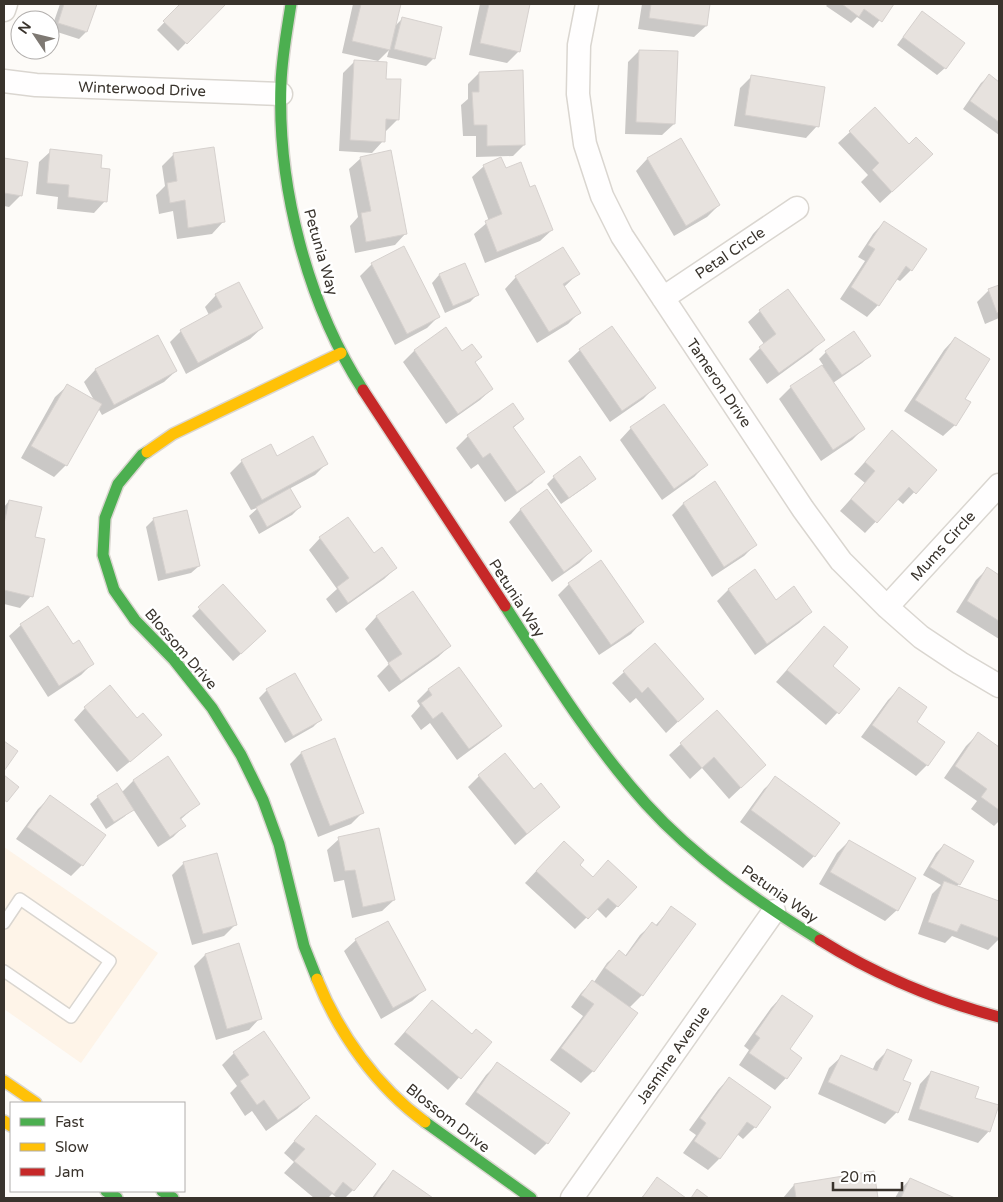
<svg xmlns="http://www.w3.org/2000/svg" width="1003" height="1202" viewBox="0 0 1003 1202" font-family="'Varela Round',sans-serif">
<rect width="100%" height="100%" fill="#fdfbf8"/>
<path fill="#fef4e8" d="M4,847L158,953L81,1063L4,1009Z"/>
<path fill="#0003" d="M60,4H96L86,32L79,39L51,30Z
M182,4H224L178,51L157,30Z
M353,4H400L394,27L402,19L433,59L426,66L387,57L389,50L378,61L342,53Z
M480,4H529L519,51L507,63L469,55Z
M642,4H709L706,26L694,37L638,29Z
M828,4H893L873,28L857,17L851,23L826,6Z
M915,21L945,68L937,75L897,45Z
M639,51L674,124L662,135L625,134L628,62Z
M355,61L385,80L398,119L386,131H384L383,141L372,153L339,151L343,73Z
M479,73L524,145L513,156L476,157V136H463L461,105L468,99V84Z
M989,76L999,83V135L963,109L981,83Z
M751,77L817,126L806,138L734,126L740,88Z
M875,109L920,166L880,203L861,182L868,175L838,143Z
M681,140L719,205L707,217L674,236L636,171L647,159Z
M51,151L100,169L105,201L94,213L57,209L58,197L36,194L39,162Z
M174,154L223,222L212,234L177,239L173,211L159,214L156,195L165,186L162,166Z
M361,158L406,233L395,245L355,253L350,226L358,217L349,169Z
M4,159L26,163L21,195L9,207L4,206Z
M484,166L505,170L529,189L552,230L540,241L485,263L474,234L489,221L472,177Z
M884,222L911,270L900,281L896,279L878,305L867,317L840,299L865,261L858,257L873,234Z
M372,264L439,316L427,328L395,345L360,276Z
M464,265L477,295L470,302L445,313L432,283L439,275Z
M578,274L564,287L579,313L568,324L537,343L505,289L516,277Z
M999,286V318L985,324L977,302L989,290Z
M787,290L823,339L812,351L767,384L749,359L764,344L748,322L760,311Z
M216,295L262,328L250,339L186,374L170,342L181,331L209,315L205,307Z
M446,329L462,352L480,357L474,363L492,389L480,400L446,424L403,362L414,351Z
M157,337L176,371L164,382L102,415L98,408L66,465L54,477L21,458L55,397L67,386L95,402L84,382L95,370Z
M955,338L963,399L955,425L943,436L904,411L944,350Z
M580,350L654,388L643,399L610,422L568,361Z
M826,352L869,356L862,363L833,383L863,429L852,440L821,461L779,399L791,387L823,365L819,359Z
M512,404L523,419L512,429L543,471L532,483L505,502L478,464L471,469L456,448L468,436Z
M631,428L706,465L694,477L662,500L620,440Z
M881,444L935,470L903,504L897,499L865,533L840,511L865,483L854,474Z
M277,458L326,464L315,475L289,489L300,507L292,515L259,534L249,516L259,507L251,510L230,473L242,461Z
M554,477L594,479L587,486L561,504L547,484Z
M715,483L755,545L744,556L712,577L672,515L683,504Z
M547,491L591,551L579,563L552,582L509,522L520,510Z
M9,501L34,538L31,596L20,608L4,604V507Z
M154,519L199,566L191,573L158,581L146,527Z
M320,538L396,568L384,579L336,613L326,599L337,589L309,550Z
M987,569L999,576V639L956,612L976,580Z
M754,571L776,601L811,612L799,623L755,655L717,601L728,590Z
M569,584L642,622L631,634L599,655L558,595Z
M223,586L257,639L233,661L192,616Z
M412,592L450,646L438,657L389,692L377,676L389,664L365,629L376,617Z
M21,625L72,646L92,664L81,675L48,697L9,636Z
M824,628L831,666L859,689L826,725L776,682Z
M655,644L702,699L666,733L636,698L630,703L612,683Z
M459,668L500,726L488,737L457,760L430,723L421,730L411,716L420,706L417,701L428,690Z
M899,689L915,722L927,765L916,776L861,737L888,700Z
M267,690L320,720L313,727L285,743L259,698Z
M85,708L137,720L149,746L117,772L74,720Z
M717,711L765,765L729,799L702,768L690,779L669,755Z
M978,734L999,749V821L994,826L971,809L977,801L944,778L966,746Z
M301,753L362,813L351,824L318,837L290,764Z
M168,758L198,804L180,820L184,826L173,837L158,847L133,809L124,817L106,829L90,804L98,797L116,785L121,793L133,781Z
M479,776L534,790L559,806L515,845L468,787Z
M776,778L814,856L803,868L740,822L764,789Z
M50,797L82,865L71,876L16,839L38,809Z
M339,839L394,900L382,911L352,918L344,880L334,882L327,850Z
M849,841L897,910L885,921L819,884L837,853Z
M944,845L959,884L956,887L999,903V939L988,950L952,936L945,943L918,934L932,894L941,885L923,875L936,853Z
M216,854L236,924L224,936L192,945L172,875L183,864Z
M552,854L578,865L592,878L635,887L606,918L596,908L575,929L525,883Z
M671,908L642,995L629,1008L636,1013L593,1071L581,1083L550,1060L583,1016L571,1007L581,993L592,981L594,982L607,963L619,952L625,956L640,935L652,924L655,926Z
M356,940L424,990L412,1001L381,1019L344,951Z
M205,955L260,1018L249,1030L216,1040L194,966Z
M782,996L786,1078L775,1090L739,1065L749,1050L744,1046L771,1008Z
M432,1001L472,1035L490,1042L448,1090L394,1044Z
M887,1051L902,1081L909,1084L896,1113L885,1124L818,1094L829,1068L841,1057L872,1071L876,1062Z
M234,1053L309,1098L297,1109L266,1131L252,1111L245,1116L230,1093L237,1086L222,1065Z
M498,1063L547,1143L535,1155L465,1104L486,1075Z
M931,1072L974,1098L989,1131L978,1143L908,1120L920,1084Z
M729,1078L769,1107L755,1127L743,1139L737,1134L719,1159L708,1170L683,1153L696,1135L689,1130L718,1090Z
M316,1116L353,1190L345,1198H337L332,1194L328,1198H314L284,1173L294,1162L284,1153Z
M393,1172L431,1198H372L382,1184Z
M873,1172L877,1198H783L794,1185Z
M658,1179L684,1198H641Z
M910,1179L952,1198H895L899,1191Z"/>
<path fill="#e7e2de" stroke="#d6d1ce" d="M64,4H97L87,32L58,23Z
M180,4H226L187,44L163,21Z
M361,4H401L390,50L352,41Z
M489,4H530L520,52L480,43Z
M651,4H710L707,26L649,18Z
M842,4H894L882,22L864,9L859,17Z
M922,11L965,43L946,69L903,37Z
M402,17L442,27L435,59L394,49Z
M639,50L678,51L675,124L636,122Z
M354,60L387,62L386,79H401L399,120L386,119L385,142L350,140Z
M523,70L525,145L487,146V125H474L472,92H479V72Z
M989,74L999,82V122L970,101Z
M751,75L825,87L819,127L745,115Z
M875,107L909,144L916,137L933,154L892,192L872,170L879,163L849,131Z
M681,138L720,205L686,226L647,158Z
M214,147L225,222L188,228L185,200L170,203L167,183L177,181L173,153Z
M50,149L102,155L101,168L110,169L107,202L68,197L69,185L47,183Z
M391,150L407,234L366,242L361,213L371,211L360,157Z
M501,157L506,168L521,162L530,187L535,185L553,230L497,252L485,221L502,214L483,165Z
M4,158L28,162L22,196L4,193Z
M884,221L927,249L912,271L906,266L879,306L851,287L875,249L868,245Z
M404,246L440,317L407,334L371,263Z
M563,247L580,274L563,284L581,313L549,332L515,276Z
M465,263L479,295L453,306L439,274Z
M239,282L263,328L198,363L180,330L222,307L215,294Z
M999,285V312L997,313L988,289Z
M788,289L825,340L779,373L759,347L776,334L759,310Z
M612,326L656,388L622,411L579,349Z
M446,327L462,351L472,344L482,357L475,362L493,389L458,414L414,350Z
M854,331L871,356L842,375L825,351Z
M158,335L177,371L114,405L95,369Z
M955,337L990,359L965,399L971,402L956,426L915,400Z
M822,365L865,429L833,450L790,386Z
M67,384L102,404L67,466L31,446Z
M513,403L524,419L513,427L545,472L517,492L490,453L483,458L467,435Z
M664,404L708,465L674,489L630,427Z
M892,430L937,470L916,494L909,487L877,523L851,499L875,471L865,462Z
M313,436L328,464L262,500L241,460L271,444L277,456Z
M580,456L596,479L569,498L553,476Z
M715,481L757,545L724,567L683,503Z
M290,488L301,507L267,527L256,507Z
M547,489L592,551L564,572L520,509Z
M9,500L42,507L35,537L45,539L33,597L4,590V524Z
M187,510L200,566L166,574L153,518Z
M348,517L374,553L382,547L397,568L348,603L337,587L349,578L319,537Z
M601,560L644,622L611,645L568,583Z
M987,567L999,575V621L967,601Z
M755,569L776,600L794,586L812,612L767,644L728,589Z
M223,584L266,631L241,654L198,607Z
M413,591L451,646L401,681L388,663L402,654L376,616Z
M48,606L73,644L79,640L94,664L59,686L20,624Z
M824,626L848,647L833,666L860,689L839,714L787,670Z
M655,643L704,699L678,722L648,687L642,693L623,671Z
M459,667L502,726L469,749L442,712L433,719L421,703L432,695L428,689Z
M295,673L322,720L293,736L266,689Z
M110,685L137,718L143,713L162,735L130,762L84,707Z
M899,687L927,707L917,722L945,742L928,766L872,725Z
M717,710L766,765L741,788L714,757L702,768L680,743Z
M978,732L999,747V810L981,797L987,789L955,766Z
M335,738L364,813L330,826L301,752Z
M4,741L18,751L4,771Z
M505,753L534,789L541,783L560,807L527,834L478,775Z
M168,756L200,804L180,818L186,826L170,837L133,780Z
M4,775L19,787L7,802L4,800Z
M775,776L840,823L815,857L751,810Z
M117,783L134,810L114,822L97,796Z
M50,795L106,835L83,866L27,827Z
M379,828L395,900L363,907L355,870L345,871L338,837Z
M849,840L916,878L898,911L830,872Z
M564,841L584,860L580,865L593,877L608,860L637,887L618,907L608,898L588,919L536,871Z
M944,844L974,861L960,885L930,867Z
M217,853L237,925L203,934L183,862Z
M944,881L999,901V938L961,924L957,932L928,922Z
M671,906L696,924L643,996L605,968L619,950L626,956L652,922L657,926Z
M388,921L426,990L393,1008L355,939Z
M239,943L262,1019L227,1029L205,954Z
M592,980L638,1013L594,1072L561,1048L594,1004L581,995Z
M782,995L813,1016L790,1049L802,1058L787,1079L749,1053L760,1038L755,1034Z
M432,1000L472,1034L476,1029L492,1042L461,1079L405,1032Z
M264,1031L310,1098L278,1120L264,1100L257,1105L240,1081L249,1075L233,1052Z
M887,1049L912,1060L903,1080L911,1083L898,1113L828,1082L841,1055L877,1071Z
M497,1062L570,1113L548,1144L476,1092Z
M931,1071L979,1087L975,1098L999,1105L990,1132L919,1109Z
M729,1077L771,1107L756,1128L747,1122L720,1159L694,1141L706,1123L700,1118Z
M316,1115L376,1164L354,1191L343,1182L334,1194L294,1161L305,1149L294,1141Z
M393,1170L433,1198H374Z
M874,1171L878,1198H796L794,1184Z
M657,1177L686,1198H642Z
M910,1178L955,1198H901Z
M697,1189L709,1198H691Z"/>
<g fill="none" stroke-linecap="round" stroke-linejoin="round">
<defs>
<path id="lane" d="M4,923L20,899L110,961L71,1017L4,971"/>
<path id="street" d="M587,4L579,45L578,94L585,144L602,196L622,236L803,509L841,561L887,607L921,637L960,663L999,686
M4,10L6,4
M4,81L36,85L281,94
M663,298L797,208
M887,607L999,485
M572,1198L774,911"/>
<path id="fast" d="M291,4C287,30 282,56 281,83C277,186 307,303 363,390
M147,452L142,455L118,484L105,518L103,555L114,590L135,620L174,660L212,708L241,755L263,800L279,844L304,946L317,979
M505,606C549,674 592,744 646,804C695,858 758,902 820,940
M425,1122L531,1198
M106,1191L117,1198
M162,1191L173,1198"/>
<path id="slow" d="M147,452L173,434L341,353
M317,979C339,1034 377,1087 425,1122
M4,1081L36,1103
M4,1121L11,1126"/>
<path id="jam" d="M363,390L505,606
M820,940C876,975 935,1000 999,1017"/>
</defs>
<use href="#lane" stroke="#dad6d0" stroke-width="14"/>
<use href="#street" stroke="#dad6d0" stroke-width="25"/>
<use href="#fast" stroke="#dad6d0" stroke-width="14"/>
<use href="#slow" stroke="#dad6d0" stroke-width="14"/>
<use href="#jam" stroke="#dad6d0" stroke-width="14"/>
<use href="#lane" stroke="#fffefe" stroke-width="11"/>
<use href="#street" stroke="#fffefe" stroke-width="22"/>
<use href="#fast" stroke="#4caf50" stroke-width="11"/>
<use href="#slow" stroke="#ffc107" stroke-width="11"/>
<use href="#jam" stroke="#c62828" stroke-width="11"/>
</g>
<g text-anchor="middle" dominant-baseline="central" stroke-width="5" stroke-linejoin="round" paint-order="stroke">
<g font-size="15" fill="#39332c" stroke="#fff">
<text transform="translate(142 89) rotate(2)">Winterwood Drive</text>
<text transform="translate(321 252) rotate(74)">Petunia Way</text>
<text transform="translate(730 253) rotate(-34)">Petal Circle</text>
<text transform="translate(719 383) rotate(56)">Tameron Drive</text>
<text transform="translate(943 546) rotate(-48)">Mums Circle</text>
<text transform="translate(517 598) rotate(57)">Petunia Way</text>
<text transform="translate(181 649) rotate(49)">Blossom Drive</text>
<text transform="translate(780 894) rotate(35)">Petunia Way</text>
<text transform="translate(673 1055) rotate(-55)">Jasmine Avenue</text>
<text transform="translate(448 1118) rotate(38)">Blossom Drive</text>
</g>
</g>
<rect width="1003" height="1202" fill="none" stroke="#39332c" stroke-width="10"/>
<rect x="10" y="1102" width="175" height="90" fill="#ffffff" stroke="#b0adab"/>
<rect x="20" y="1118" width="25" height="8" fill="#4caf50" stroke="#b0adab"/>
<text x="55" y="1127" font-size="15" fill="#39332c">Fast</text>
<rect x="20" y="1143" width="25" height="8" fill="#ffc107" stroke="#b0adab"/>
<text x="55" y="1152" font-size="15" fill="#39332c">Slow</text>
<rect x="20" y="1168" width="25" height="8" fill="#c62828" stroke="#b0adab"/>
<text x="55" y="1177" font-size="15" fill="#39332c">Jam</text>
<g transform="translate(35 35) rotate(305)"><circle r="24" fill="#ffffff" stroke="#b0adab"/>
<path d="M0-4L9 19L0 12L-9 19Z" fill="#7e7973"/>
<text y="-8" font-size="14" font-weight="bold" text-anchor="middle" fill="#39332c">N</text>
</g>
<path d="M833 1182v8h69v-8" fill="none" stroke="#39332c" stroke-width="2.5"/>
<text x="840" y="1182" font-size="15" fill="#39332c" stroke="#ffffff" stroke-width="4" paint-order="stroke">20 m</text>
</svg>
